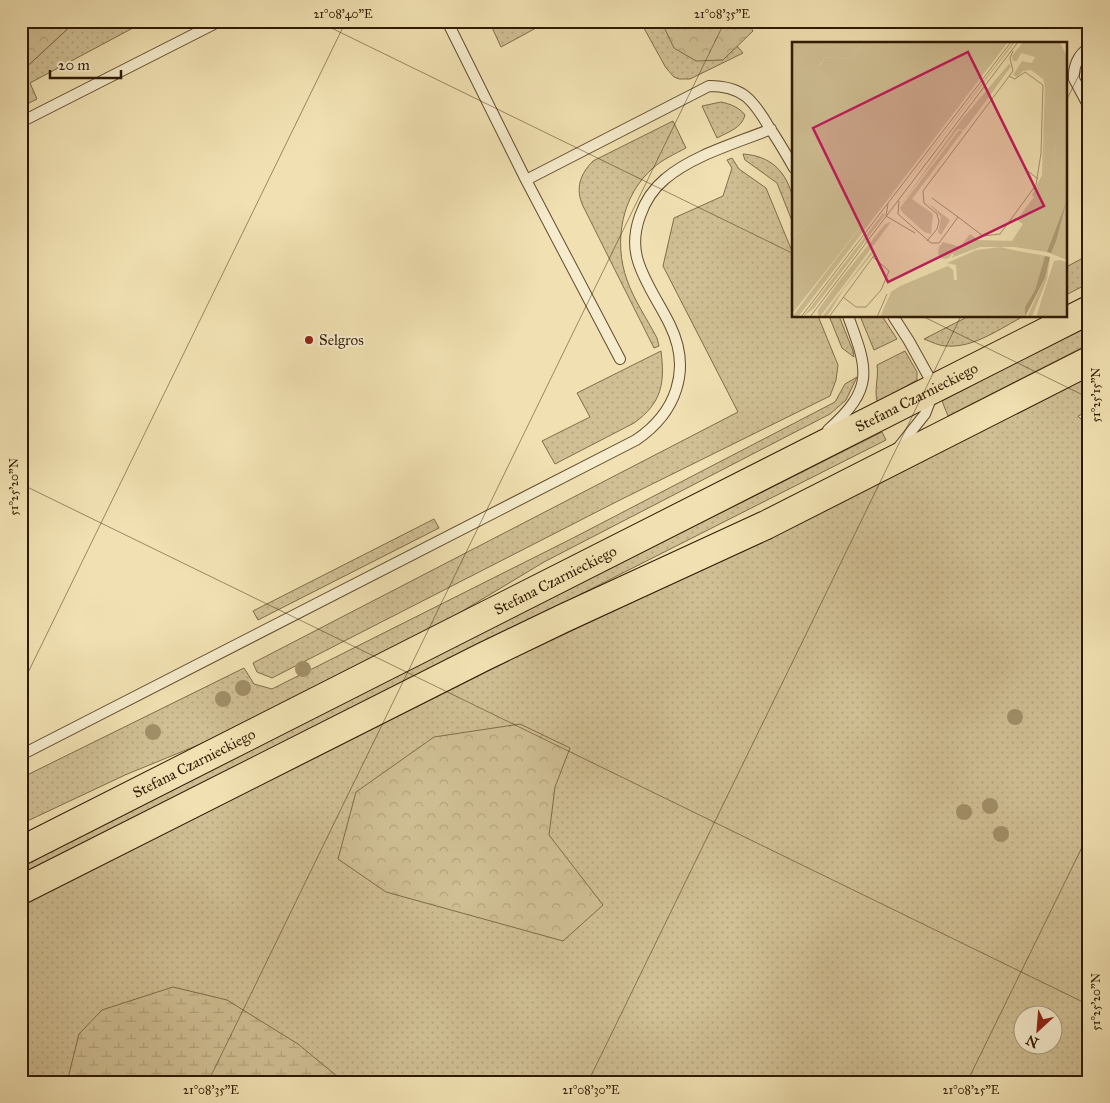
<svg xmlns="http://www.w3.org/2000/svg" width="1110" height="1103" viewBox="0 0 1110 1103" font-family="'IM FELL Great Primer',serif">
<defs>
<pattern id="grass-dots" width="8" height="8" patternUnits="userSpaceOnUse" patternTransform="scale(1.25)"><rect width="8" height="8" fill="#d0bf94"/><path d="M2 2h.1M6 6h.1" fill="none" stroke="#b3a47e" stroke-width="1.8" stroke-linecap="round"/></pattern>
<pattern id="forest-crowns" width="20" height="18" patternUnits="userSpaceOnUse" patternTransform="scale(1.25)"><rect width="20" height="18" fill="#d0bf94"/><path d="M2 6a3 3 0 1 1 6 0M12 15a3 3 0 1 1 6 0" fill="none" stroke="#b3a47e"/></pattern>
<pattern id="wetland-marsh" width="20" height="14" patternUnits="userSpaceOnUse" patternTransform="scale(1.25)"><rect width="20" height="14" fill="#d0bf94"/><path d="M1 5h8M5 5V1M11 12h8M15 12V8" fill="none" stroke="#b3a47e"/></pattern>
</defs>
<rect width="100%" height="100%" fill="#f1e1b2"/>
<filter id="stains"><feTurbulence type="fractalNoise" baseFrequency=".004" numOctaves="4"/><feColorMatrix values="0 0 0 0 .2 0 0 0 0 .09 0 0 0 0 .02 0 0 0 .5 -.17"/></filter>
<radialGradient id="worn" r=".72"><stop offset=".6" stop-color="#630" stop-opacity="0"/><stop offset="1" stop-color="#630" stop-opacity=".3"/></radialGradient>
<path fill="url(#grass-dots)" stroke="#806c4a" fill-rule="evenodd" d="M76,21H146L30,83L37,99L21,107V72Z
M489,21H549L501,47Z
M640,21H661L723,60L737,46L743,53L690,79H679L674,77L666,68Z
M721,102C730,104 739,107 745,115C742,128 728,132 717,138L702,106Z
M673,121L686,148C675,154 663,159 653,168C622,195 613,241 627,280C634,300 647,319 657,338L659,346L654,348L583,206C575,189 580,174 593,161Z
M743,154C771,156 786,171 793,198C795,206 794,217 794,226L777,183L745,160Z
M732,158L739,169L766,188L794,256V316H818L838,365L836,380L830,396L618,501L272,678L257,672L253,663L738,412L663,266L674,218L723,196L732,168L727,160Z
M1089,255V283L1066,295V267Z
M829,316H839L853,351L854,357L842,348Z
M860,316H882L897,339L874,350Z
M969,316H1024C1001,328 974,348 947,346C939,346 932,342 924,339Z
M1089,325V344L948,416L942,401Z
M661,351C665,383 662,403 634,423L555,464L542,441L590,417L577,393Z
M905,351L917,372V380L880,401H877C874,389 879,377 877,365Z
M857,377L846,400L830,414L544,562L426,633L225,734L125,775L21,824V778L244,668L254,684L272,689L573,538L835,402L845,384Z
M1089,377V411L1078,416L1089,427V1082H21V906L508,661L794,526ZM1022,1016H1052V1046H1022Z
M882,432L886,440L21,877V867L139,805Z
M434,519L439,528L258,620L253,611Z"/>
<path fill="url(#forest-crowns)" stroke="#806c4a" d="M21,21H76L21,72Z
M661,21H747L753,31L723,60L696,61L674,48Z
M520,724L570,748L555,787L549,835L603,905L563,941L386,892L338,859L356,792L434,737Z"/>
<path fill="url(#wetland-marsh)" stroke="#806c4a" d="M173,987L227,1000L298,1044L344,1082H67L79,1034L102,1010Z"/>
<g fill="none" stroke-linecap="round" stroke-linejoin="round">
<defs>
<path id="service" d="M447,21L526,180L709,86C743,86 753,100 769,127C778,140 786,154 794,168
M1089,48C1078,54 1073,67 1074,79L1089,107
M21,122L220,21
M526,180L620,359
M893,316L909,341L935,388L925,414L898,448
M828,430C875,388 868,370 848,316
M21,755L636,440C676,413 692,370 670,325C660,304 645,284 638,261C629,233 643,197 665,179C693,155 737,143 771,129"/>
<g id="primary">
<path id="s1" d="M21,851L1089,310"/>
<path d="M21,890L483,657L564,618L766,525L1089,361"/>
</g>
</defs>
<use href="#service" stroke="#604c2c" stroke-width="12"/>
<use href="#primary" stroke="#301a00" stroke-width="30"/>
<use href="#service" stroke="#f6eccd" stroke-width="10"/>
<use href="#primary" stroke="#f1e1b2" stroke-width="28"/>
</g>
<g fill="#a18f68">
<circle cx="303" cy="669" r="8"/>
<circle cx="243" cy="688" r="8"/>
<circle cx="223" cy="699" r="8"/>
<circle cx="1015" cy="717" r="8"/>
<circle cx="153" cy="732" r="8"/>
<circle cx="990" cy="806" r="8"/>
<circle cx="964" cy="812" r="8"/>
<circle cx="1001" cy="834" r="8"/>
</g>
<path fill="none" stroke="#301a00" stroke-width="1" stroke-opacity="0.45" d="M317,21L794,254M1066,101L1089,55M922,316L1089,398M21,484L1089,1005M21,687L346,21M208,1082L725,21M588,1082L961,316M967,1082L1089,833"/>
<circle fill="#8f2418" stroke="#f6eccd" stroke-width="2" cx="309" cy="340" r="5"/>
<g text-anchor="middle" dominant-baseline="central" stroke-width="4" stroke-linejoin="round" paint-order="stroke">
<g font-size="15" fill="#301a00" stroke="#f6eccd" text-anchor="start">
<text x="319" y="340">Selgros</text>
</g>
<g font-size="15" fill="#301a00" stroke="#f6eccd">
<text stroke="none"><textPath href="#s1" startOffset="1004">Stefana Czarnieckiego</textPath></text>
<text stroke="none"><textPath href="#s1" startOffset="599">Stefana Czarnieckiego</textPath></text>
<text stroke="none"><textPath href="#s1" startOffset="194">Stefana Czarnieckiego</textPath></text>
</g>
</g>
<g transform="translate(792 42)">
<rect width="275" height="275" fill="#f1e1b2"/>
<path d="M73,0H216L6,275H0L72,180L13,186L0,195V29H12L28,23L34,15L57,17ZM221,0H223L98,163ZM231,0H268L275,15V126L271,127L260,147L254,143L263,118L262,99L253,93L252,135L226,200L222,205H188L159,216L162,213L146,205L144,208L151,200L168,205L178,192L186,198L220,199L231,182L222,176H226L242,155L240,153L250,133L253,44L251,37L239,28L231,29L225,35L221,33L230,19L240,21L243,15L229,11L225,19H221L220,14ZM217,22L219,24L197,55L172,88L166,87L107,165L170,77ZM167,88L171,89L120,157L141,172L139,192L132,190L110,170L108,166ZM136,161L158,178L149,193L146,190L149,175ZM91,171L93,173L22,266L11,275ZM99,180L28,275H26V268L48,238L93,182ZM208,205L237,212L248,220L249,213L253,214L243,248L233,265V275H88L99,250L108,244L156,224L161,228L162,238H165L164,223L155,221L184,208ZM80,209L82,210L51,248L35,275H30ZM258,215L255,237L240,275H235L253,236ZM268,218L275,220V275H244L262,219Z" fill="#d0bf94"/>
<path d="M0,0H73L57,17L34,15L24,27L11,29H0ZM30,30H35L34,42L18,53L21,42ZM137,66L146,67L148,78L141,91L130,99H121L118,85L106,79L109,71ZM253,93L262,99L263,118L255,143L260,146L271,127L275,126V218L255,210L222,205L252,135ZM146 210a7 7 0 1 1 14 0a7 7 0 1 1-14 0ZM209,206L249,213L246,233L203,222V207Z" fill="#d0bf94"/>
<path d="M123,0H168V30L160,38L152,40L126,34L115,23L114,17L116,7Z" fill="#d0bf94"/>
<path d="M48,173L72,180L0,272V195L19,182Z" fill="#d0bf94"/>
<path d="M275,158L264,199L259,211L255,210ZM253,214L258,215L253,236L233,275V265L243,248Z" fill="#af9d75"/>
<path fill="none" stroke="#a4916b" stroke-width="1" d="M232,126L246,137M140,156L166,175M107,159L106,172L139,201H147L166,175L191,194L208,192L244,143L249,111L251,43L233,30L223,37L217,34M96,162L94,174L123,191M135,199L145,187L147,179L145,172L132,161L131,149L221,29L218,16L221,9M51,255L64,265H74L89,248L97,229L81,215M9,275L219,0M18,275L226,0M37,275L83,212M85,275L95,252"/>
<path fill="#c2185b" fill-opacity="0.15" stroke="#c2185b" stroke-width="2.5" d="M176,10L252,164L96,240L21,86Z"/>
<rect width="275" height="275" fill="none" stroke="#301a00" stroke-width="2.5"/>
</g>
<rect width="1110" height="1103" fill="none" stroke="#f1e1b2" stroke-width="55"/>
<g transform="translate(1038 1030) rotate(206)"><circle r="24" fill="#f6eccd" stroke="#a7987b"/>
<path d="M0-4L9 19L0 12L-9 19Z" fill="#8f2418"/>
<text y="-8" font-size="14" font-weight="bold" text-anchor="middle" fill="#301a00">N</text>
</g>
<path d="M50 70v8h71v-8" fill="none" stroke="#301a00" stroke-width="2.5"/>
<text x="58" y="70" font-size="15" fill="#301a00" stroke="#f6eccd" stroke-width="4" paint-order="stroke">20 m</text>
<rect x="28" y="28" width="1054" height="1048" fill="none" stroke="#301a00" stroke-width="2"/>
<g font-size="12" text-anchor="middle" fill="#301a00">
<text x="343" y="18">21°08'40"E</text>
<text x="722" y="18">21°08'35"E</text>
<text transform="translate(1096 395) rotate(-90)" y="4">51°25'15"N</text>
<text transform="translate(14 487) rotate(-90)" y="4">51°25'20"N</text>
<text transform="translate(1096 1002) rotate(-90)" y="4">51°25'20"N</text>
<text x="211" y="1094">21°08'35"E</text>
<text x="591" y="1094">21°08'30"E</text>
<text x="971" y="1094">21°08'25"E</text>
</g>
<rect width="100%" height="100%" filter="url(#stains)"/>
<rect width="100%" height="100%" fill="url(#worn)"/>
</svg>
